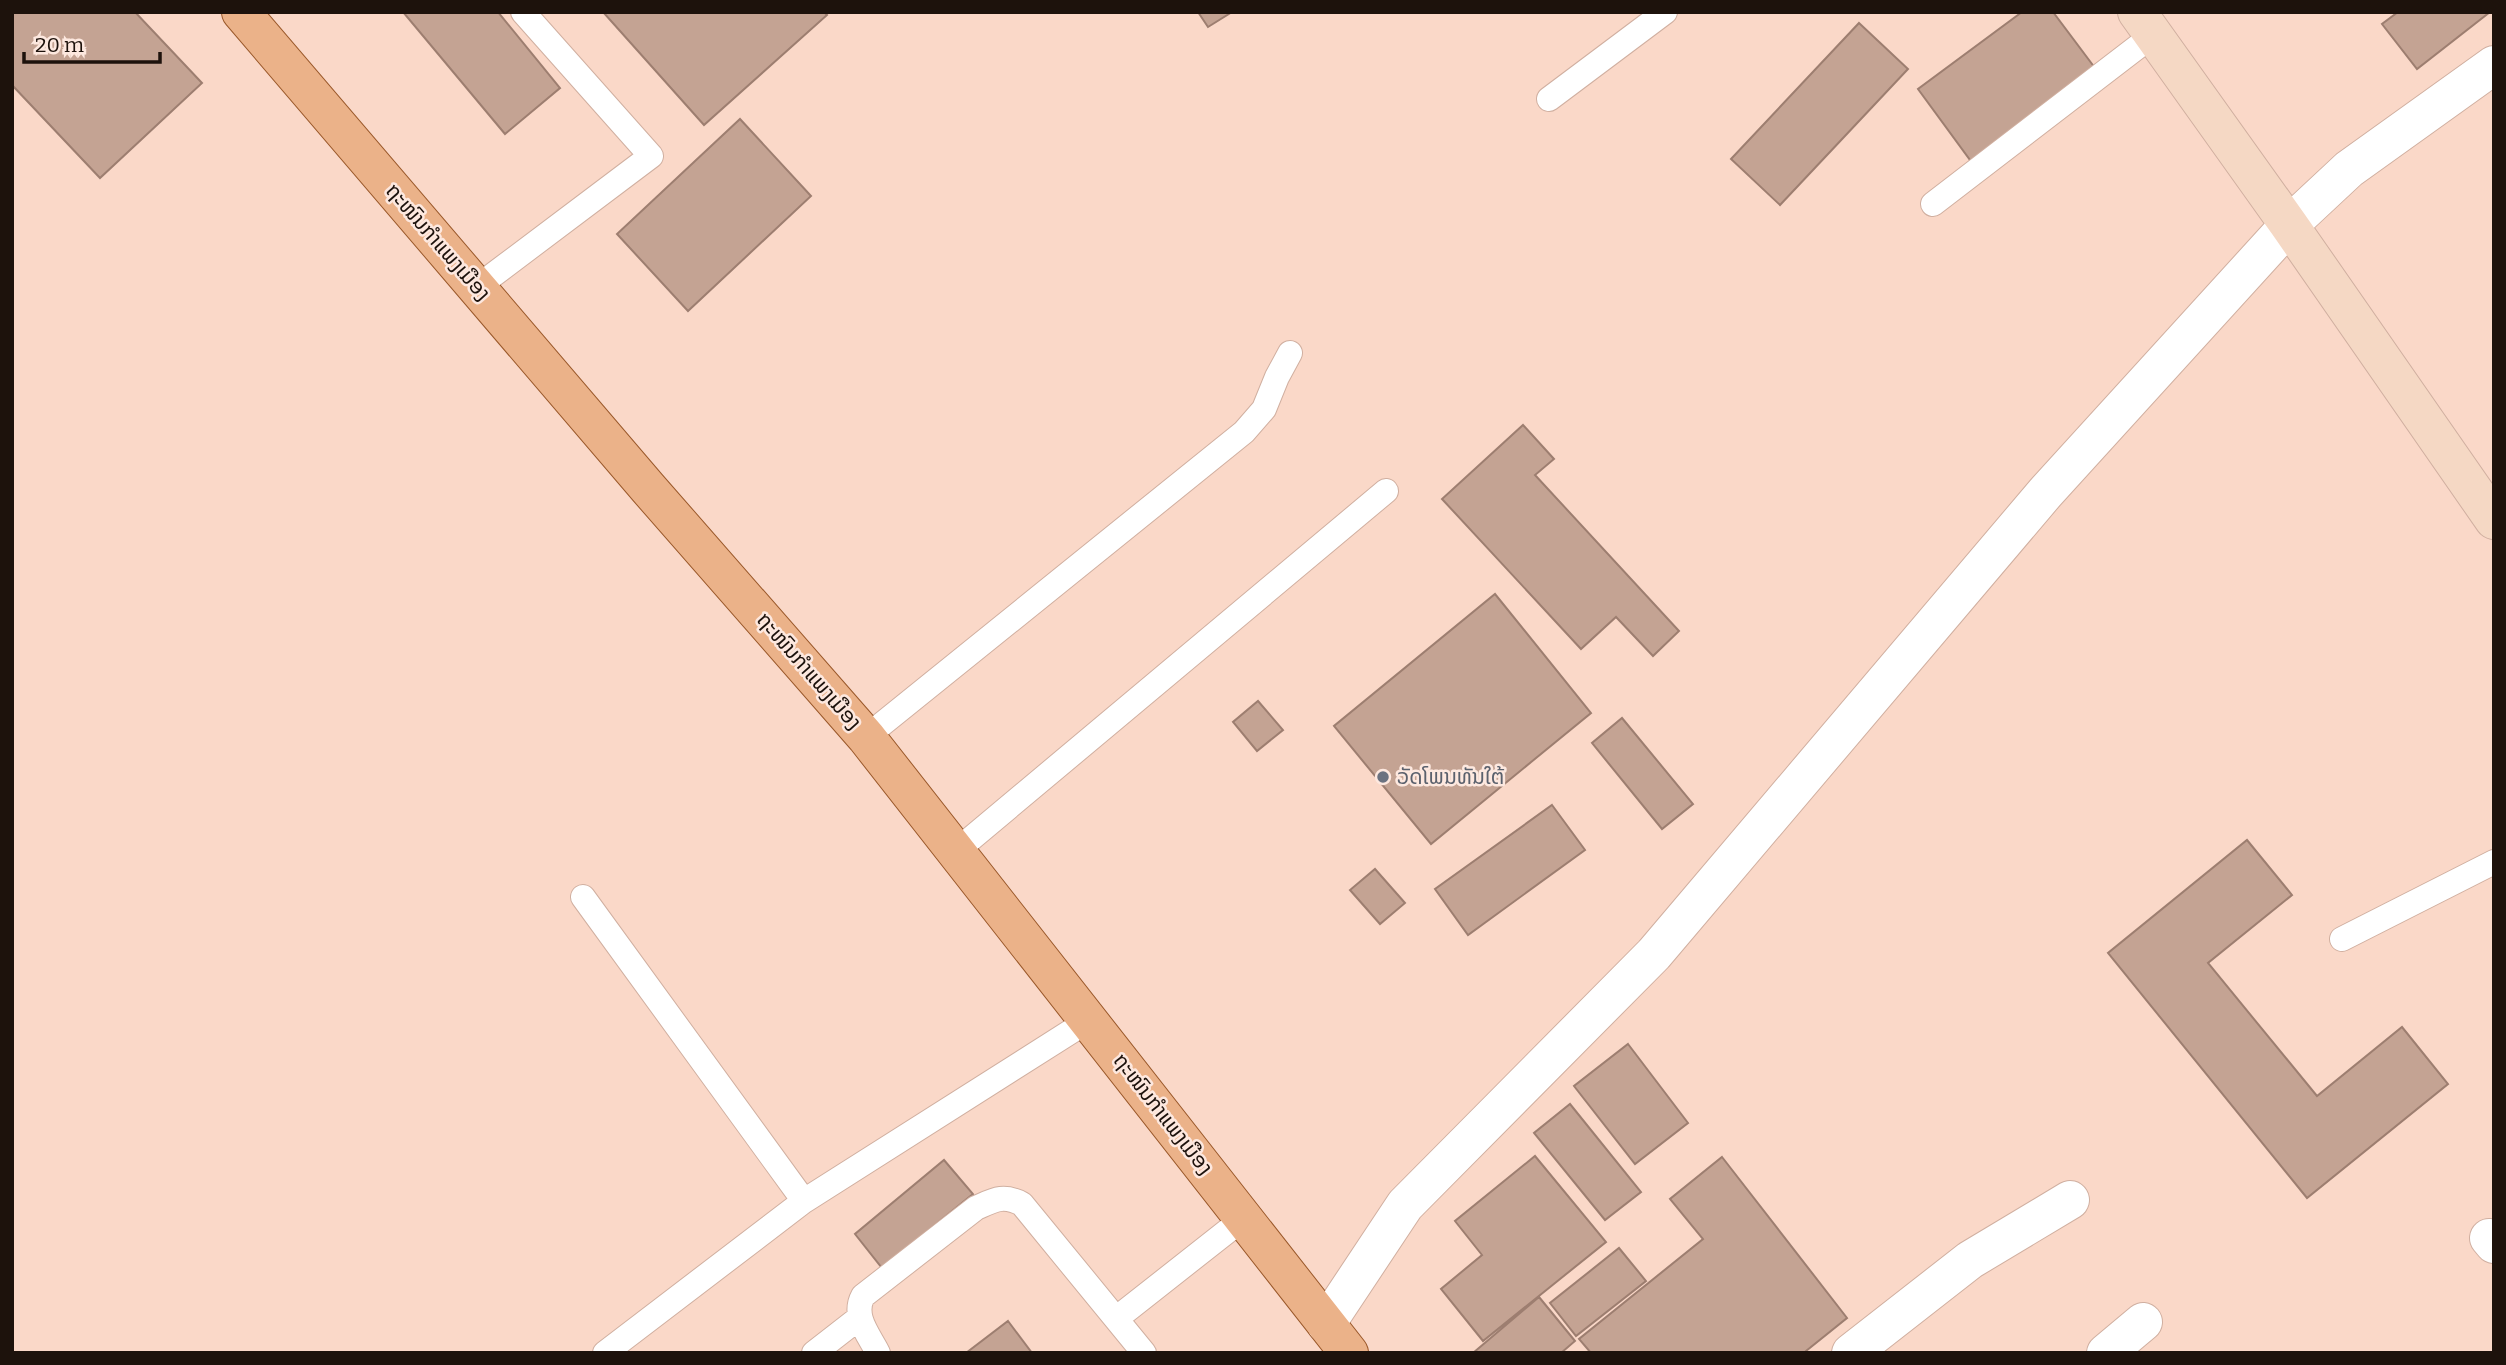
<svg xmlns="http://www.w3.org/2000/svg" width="2506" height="1365" viewBox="0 0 2506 1365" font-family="Bitter,'Noto Sans Lao',serif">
<rect width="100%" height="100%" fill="#fad8c8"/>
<path fill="#c4a393" stroke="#9d7e70" stroke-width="2" d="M12,12H135L202,83L100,178L12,85Z
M403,12H498L560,88L505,134Z
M603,12H824L827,15L704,125Z
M1198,12H1232L1208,27Z
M2022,12H2053L2098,72L1973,164L1918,89Z
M2398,12H2490L2417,69L2382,24Z
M1859,23L1908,69L1780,205L1731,159Z
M740,119L811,196L688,311L617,234Z
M1523,425L1554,459L1535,475L1679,631L1653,656L1616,617L1581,649L1442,499Z
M1495,594L1591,713L1431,844L1334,726Z
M1258,701L1283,730L1257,751L1233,722Z
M1622,718L1693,804L1662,829L1592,743Z
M1552,805L1585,850L1468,935L1435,889Z
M2247,840L2292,895L2208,963L2317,1096L2402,1027L2448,1084L2307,1198L2108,953Z
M1375,869L1405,903L1380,924L1350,890Z
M1628,1044L1688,1123L1635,1164L1574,1086Z
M1570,1104L1641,1192L1605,1220L1534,1133Z
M1535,1156L1606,1242L1483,1341L1441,1289L1482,1255L1455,1221Z
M1722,1157L1847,1318L1806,1351L1807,1353H1591L1579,1339L1703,1239L1670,1199Z
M944,1160L973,1194L882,1268L855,1234Z
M1619,1248L1646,1281L1576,1336L1550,1303Z
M1539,1297L1575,1341L1561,1353H1473Z
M1008,1321L1032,1353H966Z"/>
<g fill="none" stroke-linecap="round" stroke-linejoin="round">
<defs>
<path id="lane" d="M1549,99L1665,12
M1933,204L2153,35
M477,287L651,156L523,12
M866,737L1244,432L1264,409L1277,377L1290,353
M955,852L1386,491
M583,897L804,1201
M2342,939L2494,862
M1117,1318L1244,1218
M605,1353L804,1201L1089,1020
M814,1353L859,1318
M878,1353C869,1335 852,1316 863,1296L976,1208C994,1200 1003,1194 1022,1204L1144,1353"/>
<path id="street" d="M2489,1238L2494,1244
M1326,1324L1405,1205L1654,954L2045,493L2289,225L2349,169L2494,65
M1851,1353L1970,1260L2070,1200
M2106,1353L2143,1322"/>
<path id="secondary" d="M2137,12L2289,225L2494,520"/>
<path id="primary" d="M241,12L648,488L866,737L1349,1353"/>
</defs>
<use href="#lane" stroke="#d0afa0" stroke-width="26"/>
<use href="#street" stroke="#d0afa0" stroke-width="40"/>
<use href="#secondary" stroke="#d0afa0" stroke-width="40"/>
<use href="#primary" stroke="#9a582a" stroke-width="40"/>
<use href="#lane" stroke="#fff" stroke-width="24"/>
<use href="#street" stroke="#fff" stroke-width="38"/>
<use href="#secondary" stroke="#f5d8c4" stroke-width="38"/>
<use href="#primary" stroke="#ebb289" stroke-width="38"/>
</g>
<circle fill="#6b7280" stroke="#fde8df" stroke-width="2.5" cx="1383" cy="777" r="7"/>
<g text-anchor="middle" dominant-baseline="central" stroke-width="5" stroke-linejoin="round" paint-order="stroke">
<g font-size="21" fill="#1d120c" stroke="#fde8df">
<text transform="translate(438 242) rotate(49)">ຖະໜົນກຳແພງເມືອງ</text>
<text transform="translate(809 671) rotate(49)">ຖະໜົນກຳແພງເມືອງ</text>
<text transform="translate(1163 1114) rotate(52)">ຖະໜົນກຳແພງເມືອງ</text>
</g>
<g font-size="21" fill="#5b616d" stroke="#fde8df" text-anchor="start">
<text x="1397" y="777">ວັດໂພນທັນໃຕ້</text>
</g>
</g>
<rect width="2506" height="1365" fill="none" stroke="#1d120c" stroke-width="28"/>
<path d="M24 52v10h136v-10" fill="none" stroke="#1d120c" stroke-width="3.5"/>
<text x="35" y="52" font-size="21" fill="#1d120c" stroke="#fde8df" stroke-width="5" paint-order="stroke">20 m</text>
</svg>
